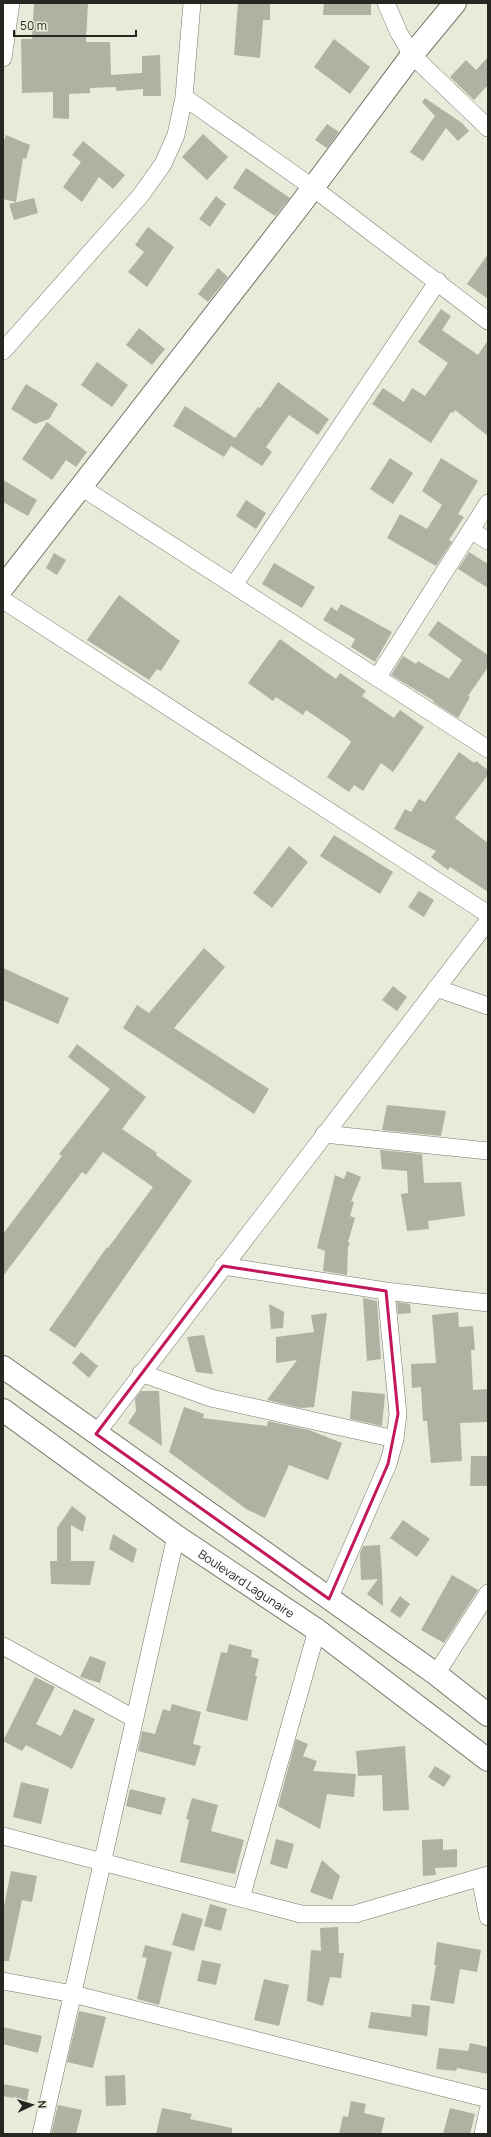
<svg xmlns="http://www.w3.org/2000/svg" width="491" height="2137" viewBox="0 0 491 2137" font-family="Manrope,sans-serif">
<rect width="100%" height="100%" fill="#e7ebda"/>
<path fill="#aeb2a2" d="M34,3H88L86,42H110L111,75L142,73V56L160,55L161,96H143V89L116,91V87L90,88V93L69,94V119L53,118V92L22,93L21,39H32Z
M238,3H270V20H263L260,58L234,55Z
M324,3H371V15H323Z
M334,39L370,67L350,94L314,67Z
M488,57V85L474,100L450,77L466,60L476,70Z
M425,98L462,123L469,131L458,141L446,128L423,161L410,152L435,116L422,102Z
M327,124L339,132L327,148L315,140Z
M203,134L228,157L207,180L182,157Z
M6,135L30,145L26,159L23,158L16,202L3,199V143Z
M83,141L125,175L113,189L99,177L82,202L63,187L81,162L72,155Z
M246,168L290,198L275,216L233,188Z
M216,196L226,204L210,227L199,219Z
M34,198L38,213L14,220L9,204Z
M148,227L174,247L147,287L128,272L144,252L135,245Z
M488,254V299L467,284Z
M218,268L228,277L208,302L198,294Z
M441,309L451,316L442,330L478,355L488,340V436L455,410L453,413L451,412L431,443L372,404L383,388L404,402L412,388L425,396L448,363L418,342Z
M139,328L165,349L152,365L126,345Z
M97,362L128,385L112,407L81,385Z
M278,382L329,419L318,435L289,415L266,447L272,452L262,466L231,446L224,457L173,426L185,406L235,438L258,407L260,408Z
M26,384L58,404L49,419L35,424L11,409Z
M47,422L87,452L76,467L66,460L52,480L22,459Z
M390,458L413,473L393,504L370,489Z
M441,458L478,481L458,514L464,517L449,540L452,542L436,566L387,538L400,514L427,529L442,505L422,491Z
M3,480L37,500L28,516L3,502Z
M246,500L266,513L256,529L236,516Z
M469,552L488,564V588L458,569Z
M54,553L66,560L57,575L46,568Z
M274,563L315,587L302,608L262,584Z
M119,595L180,641L161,671L157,669L149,680L87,640Z
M341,604L392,632L375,662L351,647L355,639L323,620L331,607L337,611Z
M438,621L488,655V667L468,696L470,697L458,718L433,702L434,701L391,675L403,656L416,664L418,661L449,679L462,660L428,635Z
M280,639L336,679L340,673L366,691L362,696L394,718L400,710L424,727L393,772L381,763L363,791L354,785L349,792L327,777L351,742L347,738L306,710L303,715L276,697L273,701L248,683Z
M459,752L474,763L476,761L488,770V775L455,818L488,843V892L450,867L448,870L431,857L436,851L394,829L405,809L411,812L419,799L425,802Z
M334,835L393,872L380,894L320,856Z
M289,846L308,862L272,908L253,893Z
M419,891L434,900L424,917L408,907Z
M204,948L225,967L174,1028L269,1089L254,1114L123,1028L137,1005L149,1013Z
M3,968L69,998L58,1024L3,1000Z
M393,986L407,997L397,1011L382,1000Z
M77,1044L146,1097L122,1129L157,1153L156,1155L192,1181L75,1348L49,1330L107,1247L108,1248L153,1187L103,1152L86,1175L82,1172L3,1276V1234L62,1156L59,1154L110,1089L68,1057Z
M387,1105L446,1111L441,1136L382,1130Z
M380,1150L422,1154L424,1183L461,1182L465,1216L428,1221L429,1229L407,1231L401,1194L408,1193L407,1171L382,1169Z
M347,1171L361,1177L351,1201L354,1202L350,1216L355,1218L348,1242L350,1243L348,1247L347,1275L323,1271L325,1251L317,1248L335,1175L344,1179Z
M363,1298L377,1301L381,1359L367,1361Z
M397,1302L410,1304L411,1313L398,1314Z
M269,1304L284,1312L283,1328L271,1329Z
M458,1312L459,1327L473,1326L475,1350H471L473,1390L488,1389V1422L460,1423L462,1461L431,1463L427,1421H423L421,1387L412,1388L411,1364L436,1363L432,1315Z
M327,1313L314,1407L300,1408L267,1400L297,1360L276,1363V1337L314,1332L311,1315Z
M204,1335L213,1374L196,1372L187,1337Z
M81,1352L98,1366L89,1378L72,1363Z
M141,1391H159L162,1446L128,1423L136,1411L135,1399Z
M352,1391L385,1394L382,1426L350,1419Z
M184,1407L204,1414L203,1418L267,1426L268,1421L309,1430L342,1443L328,1480L289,1465L265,1518L246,1509L169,1452Z
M471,1456H488V1486H470Z
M72,1506L86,1517L83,1532L71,1525V1561H95L90,1585L51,1584L50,1561H57V1528Z
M403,1520L430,1539L417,1557L390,1538Z
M113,1534L137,1549L133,1563L109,1549Z
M380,1545L382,1575L383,1606L367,1594L378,1579L361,1580L360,1553L363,1546Z
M452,1575L478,1590L444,1643L421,1630Z
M400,1596L410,1604L400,1618L390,1611Z
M229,1644L252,1650L251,1657L259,1659L255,1676H257L247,1721L206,1711L221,1652L227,1653Z
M90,1656L106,1662L100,1683L80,1677Z
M35,1677L55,1687L36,1724L61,1736L74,1709L95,1719L72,1769L26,1745L22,1751L3,1741Z
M172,1704L201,1712L193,1744L201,1746L195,1766L138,1751L142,1731L155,1734L163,1709L170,1711Z
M296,1739L308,1744L303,1756L317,1761L313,1771L356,1774L354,1797L327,1794L320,1829L278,1806Z
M405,1746L409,1810L383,1811L382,1775L358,1776L356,1751Z
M435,1766L451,1776L444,1787L428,1777Z
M21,1782L49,1789L41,1824L13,1817Z
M130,1789L166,1798L161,1815L126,1806Z
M192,1798L218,1805L211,1831L244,1840L235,1874L180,1862L189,1820L186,1819Z
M276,1839L294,1844L287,1869L270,1864Z
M443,1839V1850L457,1849V1867L435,1868L436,1875L423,1876L422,1840Z
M322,1860L340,1876L332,1900L310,1892Z
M11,1871L37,1876L32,1902L22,1900L9,1961H3V1911Z
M210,1904L227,1909L221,1931L204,1926Z
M182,1913L203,1919L194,1951L172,1945Z
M338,1927L339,1953H344L341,1978L330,1977L323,2006L307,2001L311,1950L321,1951L320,1928Z
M437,1942L481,1950L477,1972L460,1969L454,2004L430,2000L436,1965H434Z
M145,1945L172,1952L159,2005L137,1999L147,1958L142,1957Z
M202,1960L221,1964L216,1985L197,1981Z
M264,1979L289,1985L279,2026L254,2020Z
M412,2004L430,2006L427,2036L368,2028L371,2012L411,2017Z
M79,2011L106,2017L93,2068L67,2062Z
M3,2027L42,2036L38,2053L3,2044Z
M470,2043L488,2047V2074L457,2068L456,2071L436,2069L439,2048L468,2051Z
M125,2075L126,2105L106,2106L105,2076Z
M3,2084L29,2089L27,2101L3,2096Z
M351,2101L366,2104L364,2113L385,2118L381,2134H339L343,2116L348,2117Z
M58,2105L82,2110L76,2134H51Z
M162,2108L192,2114L190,2119L232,2128V2134H156Z
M450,2108L475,2114L470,2134H443Z"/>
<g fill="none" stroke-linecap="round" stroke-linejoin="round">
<defs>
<path id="street" d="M386,3L399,33L412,55L488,128
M3,58L11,3
M184,97L312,187L488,321
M3,351L141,195L163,164L176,135L184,97L192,3
M81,487L488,749
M471,530L488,541
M234,585L438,281
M3,600L488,914
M377,678L488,503
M436,988L488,1006
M324,1134L488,1151
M223,1266L386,1291L488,1303
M141,1373L211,1398L395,1439
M96,1434L488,921
M329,1599L388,1464L395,1439L398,1414L386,1291
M3,1646L135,1719
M436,1674L488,1593
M3,1836L301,1914H355L488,1875
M480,1877L488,1917
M241,1898L317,1630
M3,1981L73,1994L488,2099
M41,2134L176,1536
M483,2134L488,2110"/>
<g id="secondary">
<path d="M3,587L300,205L412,55L455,3"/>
<path d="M3,1367L436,1674L488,1715"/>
<path id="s1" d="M3,1410L176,1536L317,1630L488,1760"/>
</g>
</defs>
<use href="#street" stroke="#757869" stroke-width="18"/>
<use href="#secondary" stroke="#757869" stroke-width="24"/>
<use href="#street" stroke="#fff" stroke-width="17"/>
<use href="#secondary" stroke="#fff" stroke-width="22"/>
</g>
<path fill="none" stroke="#c2185b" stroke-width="3" stroke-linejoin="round" d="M223,1266L386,1291L398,1414L388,1464L329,1599L96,1434Z"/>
<g text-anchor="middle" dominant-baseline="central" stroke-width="3" stroke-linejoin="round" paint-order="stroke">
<g font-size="12" fill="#262721" stroke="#e7ebda">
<text stroke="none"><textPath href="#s1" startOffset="299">Boulevard Lagunaire</textPath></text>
</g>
</g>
<rect width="491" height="2137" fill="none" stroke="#262721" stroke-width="8"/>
<g transform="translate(32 2105) rotate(86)" stroke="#e7ebda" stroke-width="3" paint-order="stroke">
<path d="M0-3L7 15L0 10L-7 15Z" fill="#262721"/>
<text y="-6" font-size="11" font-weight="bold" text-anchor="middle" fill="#262721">N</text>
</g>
<path d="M14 30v6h122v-6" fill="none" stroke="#262721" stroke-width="2"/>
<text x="20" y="30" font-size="12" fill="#262721" stroke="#e7ebda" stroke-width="3" paint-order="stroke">50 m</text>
</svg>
